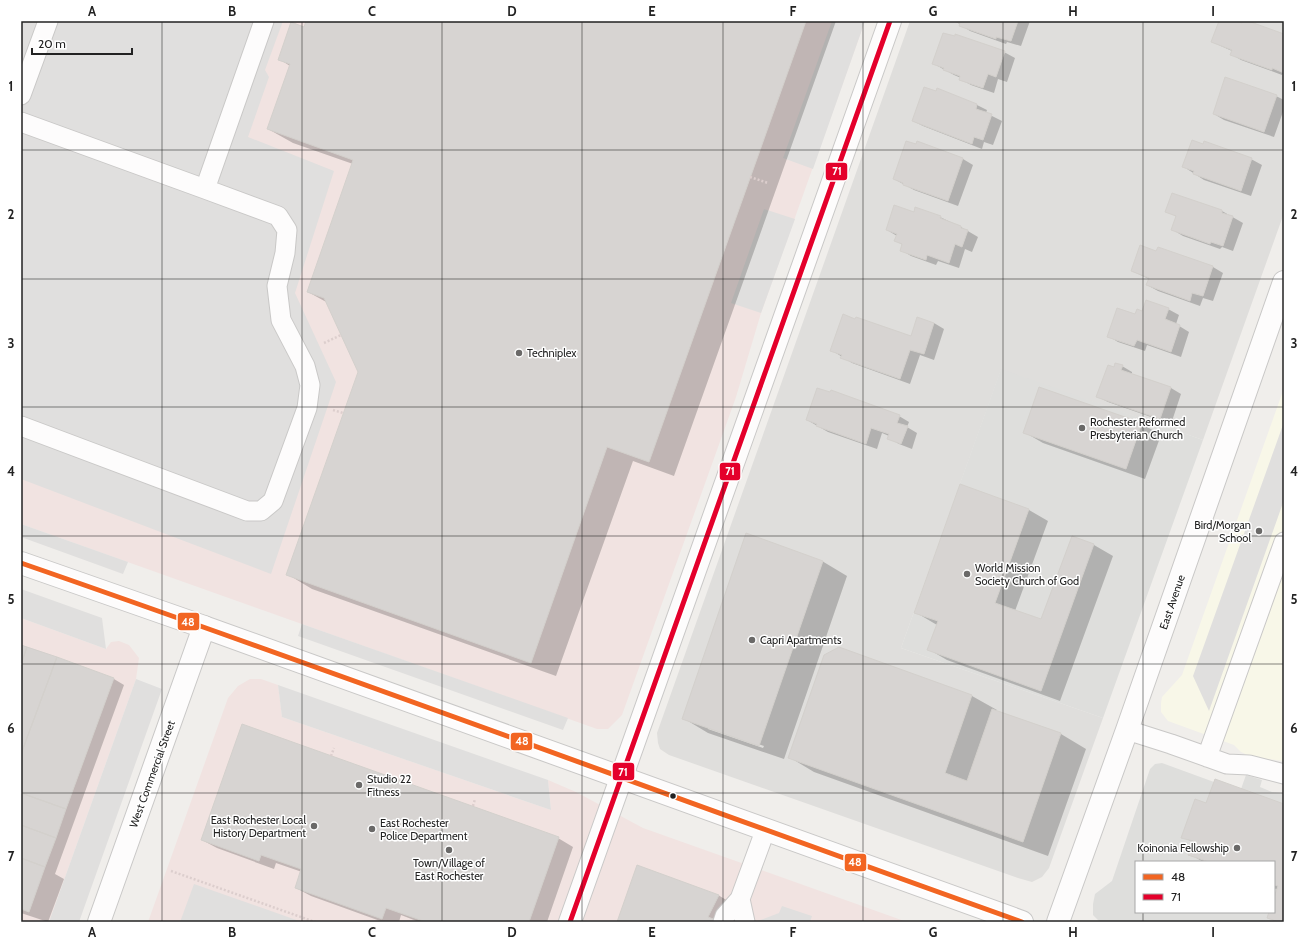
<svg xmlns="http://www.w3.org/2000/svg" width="1305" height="943" viewBox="0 0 1305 943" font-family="Cabin,sans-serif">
<rect width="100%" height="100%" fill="#f0eeeb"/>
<path fill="#dfdedc" d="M910,21H1284V213L1203,440L1001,370L901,648L1103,718L1049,868L1042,877L1032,882L1018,878L669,755L660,749L658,743L657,733Z"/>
<path fill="#f1e3e1" d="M21,21H865L761,313L736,397L622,715L608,729H597L21,524Z
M21,618L106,649L111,642L119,641L129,645L139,658L136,679L49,922H21Z
M250,679H261L278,685L282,717L551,810L548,780L576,792L643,828L907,922H148L228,698L238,686Z"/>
<path fill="#f8f7e8" d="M1284,388V761L1252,757L1241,752L1234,745L1168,721L1161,712V703L1162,697L1182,675Z"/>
<path fill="#dededc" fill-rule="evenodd" d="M1001,369L1203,440L1103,718L901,648Z
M1162,763L1214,782L1215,779L1241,789L1246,775L1262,780L1260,787L1272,792L1284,793V922H1100L1093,915V904L1095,894L1112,881L1150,769L1155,764ZM1136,862H1274V912H1136Z"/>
<path fill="#e0dfde" d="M21,21H283L265,70L269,77L248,137L334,171L295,293L336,382L271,574L21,479Z
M832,21H865L813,169L783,158Z
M764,209L795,219L761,313L731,303Z
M1284,422V500L1209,711L1193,676Z
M21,524L128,562L123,574L21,537Z
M21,589L102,618L106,649L21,618Z
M302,624L568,718L563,730L298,636Z
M136,679L162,689L79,922H49Z
M278,685L548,780L551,810L282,717Z
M194,884L302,922H180Z
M782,906L812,916L810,922H755L779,913Z"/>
<path fill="#0003" fill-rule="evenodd" d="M307,21H836L674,476L633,461L556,676L312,589L287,574L359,372L328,303L308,292L353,164L293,143L268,129L290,66L279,59L305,28Z
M955,21H1030L1021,46L1007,42L1006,44L970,31Z
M1220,21H1233L1242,24L1244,21H1245L1284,35V74L1283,73L1282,75L1241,60L1231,54L1232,51L1212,42Z
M1004,52L1015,58L1007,82L998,79L994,93L971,85L960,79L961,78L954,75L934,64Z
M937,90L977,105L987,110L986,113L1002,121L993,145L984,142L982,149L923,126L913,121Z
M1276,96L1284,100V109L1274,137L1224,120L1214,114Z
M918,143L963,159L973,165L958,206L914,190L894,179Z
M1251,159L1262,165L1251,196L1204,180L1184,167Z
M1167,211H1222L1243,223L1233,251L1222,247L1220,249L1183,236L1173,230L1177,217Z
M914,213L940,217L961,227L978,237L972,252L965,249L959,268L938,261L936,265L911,256L901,250L903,245L896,241L897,236L887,230Z
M1157,252L1213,267L1223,273L1213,301L1203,298L1200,306L1158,291L1147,285L1149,279L1132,271Z
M1168,309L1179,315L1176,324L1189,332L1181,357L1147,345L1145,351L1118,342L1108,336L1136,315Z
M934,323L944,329L934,360L920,355L910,384L852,363L831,350L912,337Z
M1122,366L1132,372V374L1171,388L1181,394L1171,424L1108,402L1098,397L1114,368Z
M899,416L909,422L907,427L917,433L912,449L899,444L888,438L889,436L882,433L877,449L828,432L807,420Z
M1142,424L1161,435L1145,479L1043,443L1024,432Z
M961,485L1029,510L1048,521L1015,611L1042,621L1072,538L1094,545L1113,556L1060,701L947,660L928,649L937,625L915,612Z
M822,561L847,576L784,759L708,733L683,718ZM708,727L764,746L763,748L708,729Z
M21,645L114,679L124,685L55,874L64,879L48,922L21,913Z
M839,648L972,696L997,710L996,711L1061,734L1086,749L1048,856L814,772L789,757Z
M1206,805H1284V922H1276L1268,917L1270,912H1274V900L1278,890L1274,888V862H1203L1190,854L1194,843L1183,837Z
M558,838L573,847L547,922H419L401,915L399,922H383L311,896L296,888L302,872L276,863L274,869L217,848L202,840Z
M718,895L728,901L719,922H618Z"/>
<path fill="#d7d4d2" stroke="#d3d0cc" d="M306,21H806L649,462L607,447L531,663L286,575L358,372L324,298L307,292L353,160L267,129L290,64L278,60L291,22L304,27Z
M953,21H1018L1011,41L996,37V39L959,26L960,23Z
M1219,21H1236L1242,23V21H1248L1284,34V73L1272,68V70L1230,55L1232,50L1211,42Z
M943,33L955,36V34L1005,51L996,77L988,74L983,88L959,80L960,76L943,70L944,68L932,64Z
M1225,77L1277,95L1264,132L1213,114Z
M924,87L936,91L937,88L977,104L976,109L992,114L983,140L974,137L972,144L912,121Z
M1192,140L1203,144L1204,141L1252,158L1241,191L1193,174L1194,171L1182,167Z
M906,141L916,144L917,141L963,158L948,201L903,185V183L893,179Z
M1172,193L1222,210V213L1233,216L1223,246L1211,242L1210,244L1171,230L1176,216L1165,212Z
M894,205L914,212L915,207L941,216L940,218L961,226V228L968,230L962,247L955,244L949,263L927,255L926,260L900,251L902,244L894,241L897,234L886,230Z
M1140,245L1156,251L1158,247L1213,266L1203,296L1192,293L1190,301L1146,285L1149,278L1131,271Z
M1146,300L1169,308L1165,319L1180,325L1171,352L1137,340L1134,346L1107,337L1117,308L1135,314L1137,309L1142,311Z
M843,314L855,319L856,317L911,336L917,317L934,323L924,354L910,350L900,379L840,358L842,355L830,351Z
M1115,363L1123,365L1121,370L1171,387L1160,419L1096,397L1108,365L1114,367Z
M1039,387L1142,423L1126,469L1023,433Z
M817,388L830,392L831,390L900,415L897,423L908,426L901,444L887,439L889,434L871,428L866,444L816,426L817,424L806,420Z
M960,484L1029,509L995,603L1041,619L1072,536L1094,544L1041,691L927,650L938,621L914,613Z
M746,533L823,561L759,746L682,719Z
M21,645L27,647L21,664Z
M27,647L57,657L21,754V664Z
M839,647L972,695L945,773L967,781L992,709L1061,733L1023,842L788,758L824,655Z
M57,657L114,678L66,809L21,793V754Z
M242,724L559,837L529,922H426L386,908L382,919L295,888L301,869L261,855L259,861L201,840Z
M1215,779L1284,804V922H1279L1267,918L1269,912H1274V897L1278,886L1274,885V862H1209L1188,855L1193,841L1181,838L1195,799L1206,803Z
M21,793L66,809L56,838L21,825Z
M21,825L56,838L45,867L21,858Z
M21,858L45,867L29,912L21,909Z
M637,865L719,895L708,917L721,922H617Z"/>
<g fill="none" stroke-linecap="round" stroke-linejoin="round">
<defs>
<path id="service" d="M21,95L48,21
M21,122L205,189
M21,426L247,511H261L273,501L307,408L310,385L305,366L281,320L277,286L285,253L287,230L278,216L205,189L264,21
M1127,730L1171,744L1227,764L1249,765L1284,774
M1207,757L1284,542
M723,922L725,916L740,899
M745,922L740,899L765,831"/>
<path id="minor" d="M21,563L204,627
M570,922L890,21
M1058,922L1127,730L1284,282"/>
<path id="tertiary" d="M99,922L204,627C477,725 749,825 1022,922"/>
</defs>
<use href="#service" stroke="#c9c8c7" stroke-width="21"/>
<use href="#minor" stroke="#c9c8c7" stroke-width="24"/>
<use href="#tertiary" stroke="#c9c8c7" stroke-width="24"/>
<path stroke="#dccecd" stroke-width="2.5" stroke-dasharray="2 2" stroke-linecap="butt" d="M750,177L768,183
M324,343L341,335
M333,410L343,413
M331,756L334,748
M473,806L475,799
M171,871L315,922"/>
<use href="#service" stroke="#fdfcfc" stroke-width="19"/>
<use href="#minor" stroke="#fdfcfc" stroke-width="22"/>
<use href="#tertiary" stroke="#fdfcfc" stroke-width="22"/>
<defs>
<path id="bus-1" d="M21,563C356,679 688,803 1022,922"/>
<path id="bus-2" d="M570,922L890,21"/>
</defs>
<use href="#bus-1" stroke="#fff" stroke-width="8"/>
<use href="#bus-2" stroke="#fff" stroke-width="8"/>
<use href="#bus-1" stroke="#f26522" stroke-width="5"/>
<use href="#bus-2" stroke="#e4002b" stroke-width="5"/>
</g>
<path fill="none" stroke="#222" stroke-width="1" stroke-opacity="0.55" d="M162,21V922M302,21V922M442,21V922M582,21V922M723,21V922M863,21V922M1003,21V922M1143,21V862M21,150H1284M21,279H1284M21,407H1284M21,536H1284M21,664H1284M21,793H1284M1143,912V922"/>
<g fill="#6a6968" stroke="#fff" stroke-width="1.5">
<circle cx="519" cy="353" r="4"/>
<circle cx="1082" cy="428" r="4"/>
<circle cx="1259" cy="531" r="4"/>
<circle cx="967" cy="574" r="4"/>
<circle cx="752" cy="640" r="4"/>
<circle cx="359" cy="785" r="4"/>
<circle cx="314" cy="826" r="4"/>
<circle cx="372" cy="829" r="4"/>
<circle cx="1237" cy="848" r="4"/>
<circle cx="449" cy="850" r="4"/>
</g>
<circle fill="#222" stroke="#fff" stroke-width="1.5" cx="673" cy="796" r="3.5"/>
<g text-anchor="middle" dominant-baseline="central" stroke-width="3" stroke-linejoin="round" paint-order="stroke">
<g font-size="11" fill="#222" stroke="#fff" text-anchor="start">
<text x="527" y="353">Techniplex</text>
<text x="1090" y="422">Rochester Reformed<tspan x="1090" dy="13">Presbyterian Church</tspan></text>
<text x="1251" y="525" text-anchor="end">Bird/Morgan<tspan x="1251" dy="13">School</tspan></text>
<text x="975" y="568">World Mission<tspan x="975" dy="13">Society Church of God</tspan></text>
<text x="760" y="640">Capri Apartments</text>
<text x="367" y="779">Studio 22<tspan x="367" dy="13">Fitness</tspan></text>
<text x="306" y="820" text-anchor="end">East Rochester Local<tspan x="306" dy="13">History Department</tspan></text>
<text x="380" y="823">East Rochester<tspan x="380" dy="13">Police Department</tspan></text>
<text x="1229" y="848" text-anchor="end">Koinonia Fellowship</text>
<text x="449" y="863" text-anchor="middle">Town/Village of<tspan x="449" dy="13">East Rochester</tspan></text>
</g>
<g font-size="11" fill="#222" stroke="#fff">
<text transform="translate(1172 602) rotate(-71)">East Avenue</text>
<text transform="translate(152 774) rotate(-70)">West Commercial Street</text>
</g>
</g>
<g stroke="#fff" stroke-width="1.5">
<rect x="825" y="162" width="23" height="19" rx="4" fill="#e4002b"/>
<rect x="719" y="462" width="22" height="19" rx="4" fill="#e4002b"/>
<rect x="177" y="612" width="23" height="19" rx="4" fill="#f26522"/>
<rect x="510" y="732" width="23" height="19" rx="4" fill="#f26522"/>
<rect x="612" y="762" width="23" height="19" rx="4" fill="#e4002b"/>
<rect x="844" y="853" width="23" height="19" rx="4" fill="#f26522"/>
</g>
<g font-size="11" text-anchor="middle" font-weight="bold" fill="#fff">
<text x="837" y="175">71</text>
<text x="730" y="475">71</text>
<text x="188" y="626">48</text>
<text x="522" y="745">48</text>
<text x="623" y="776">71</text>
<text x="855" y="866">48</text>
</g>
<rect width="1305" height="943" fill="none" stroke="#ffffff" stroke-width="44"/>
<rect x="1135" y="861" width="140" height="52" fill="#ffffff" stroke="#a7a7a7"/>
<rect x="1143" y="874" width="20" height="6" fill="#f26522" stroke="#a7a7a7"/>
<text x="1171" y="881" font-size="12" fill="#222222">48</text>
<rect x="1143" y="894" width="20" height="6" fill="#e4002b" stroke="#a7a7a7"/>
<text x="1171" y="901" font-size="12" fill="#222222">71</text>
<path d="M32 48v6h100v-6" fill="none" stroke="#222222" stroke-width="2"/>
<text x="38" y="48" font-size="12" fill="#222222" stroke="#ffffff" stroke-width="3" paint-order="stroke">20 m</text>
<rect x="22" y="22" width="1261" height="899" fill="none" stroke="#222" stroke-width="1.5"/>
<g font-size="13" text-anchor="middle" font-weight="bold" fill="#222">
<text x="92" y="16">A</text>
<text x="232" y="16">B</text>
<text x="372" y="16">C</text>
<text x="512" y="16">D</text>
<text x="652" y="16">E</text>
<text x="793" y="16">F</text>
<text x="933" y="16">G</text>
<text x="1073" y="16">H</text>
<text x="1213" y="16">I</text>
<text x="11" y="91">1</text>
<text x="1294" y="91">1</text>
<text x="11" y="219">2</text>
<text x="1294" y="219">2</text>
<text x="11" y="348">3</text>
<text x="1294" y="348">3</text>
<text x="11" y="476">4</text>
<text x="1294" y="476">4</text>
<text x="11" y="604">5</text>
<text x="1294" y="604">5</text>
<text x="11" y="733">6</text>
<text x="1294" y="733">6</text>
<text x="11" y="861">7</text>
<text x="1294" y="861">7</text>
<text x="92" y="937">A</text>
<text x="232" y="937">B</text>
<text x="372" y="937">C</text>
<text x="512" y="937">D</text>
<text x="652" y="937">E</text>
<text x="793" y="937">F</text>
<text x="933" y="937">G</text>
<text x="1073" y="937">H</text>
<text x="1213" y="937">I</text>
</g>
</svg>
